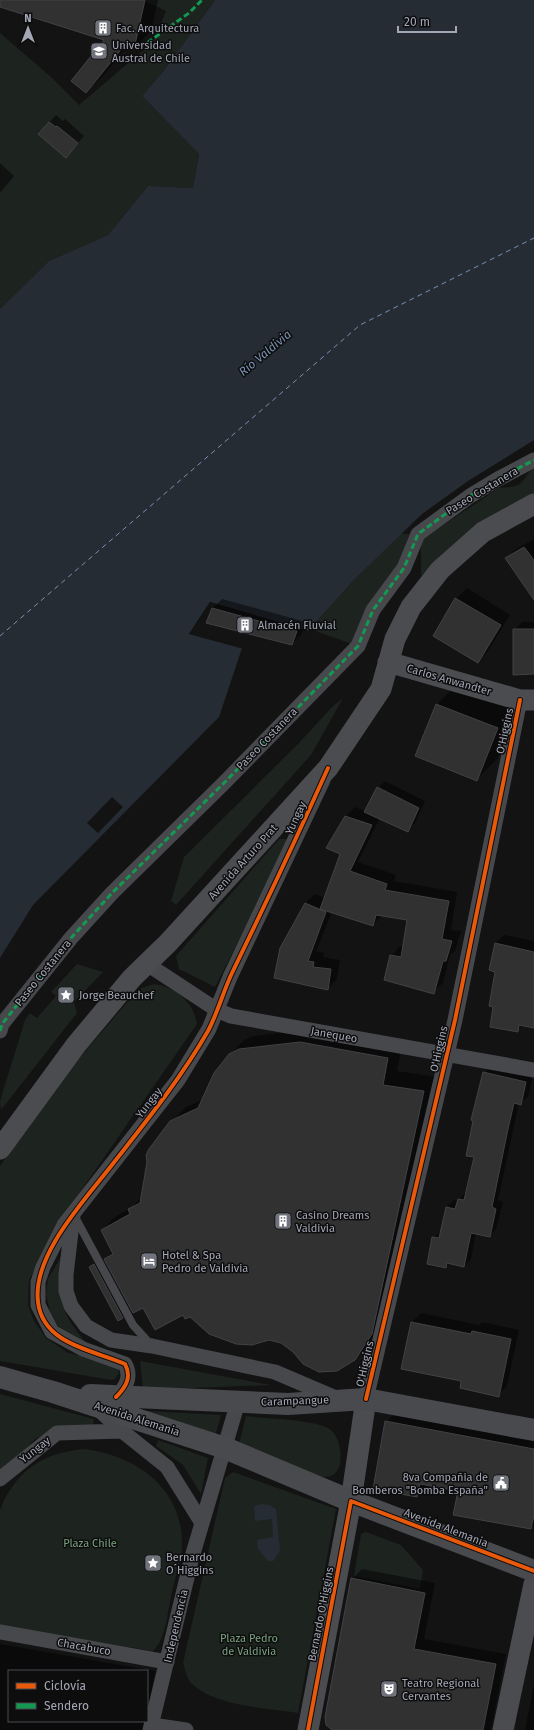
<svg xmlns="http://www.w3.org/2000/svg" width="534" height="1730" viewBox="0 0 534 1730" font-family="'Fira Sans',sans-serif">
<rect width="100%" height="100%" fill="#131313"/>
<path fill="#1d231e" d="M143,0H215L165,69L142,96L199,154L193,188L148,186L108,235L49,261L0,309V33L51,77L79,105L153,42L166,11Z
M534,469V493L478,525L421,576V540L499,488C506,487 515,488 521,483C526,478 527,472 534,469Z
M401,534H410L397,570L375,595L368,606L352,644L310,629L354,580Z
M343,698L311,755L176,905L171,901L184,857L298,744L332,707Z
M279,839H286L287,847L215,987L179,969L176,956Z
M77,964L103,972L74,1002L77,1013L1,1110L0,1101L25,1020L30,1013L37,1018L56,996L51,992Z
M154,984C176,987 194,1003 197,1024L64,1215L29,1280L28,1305L34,1321L46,1338L68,1353L105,1361L118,1368L119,1373L115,1379L111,1380L0,1361V1166L58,1083L130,999L142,988Z
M61,1257C59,1302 59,1311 89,1346L61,1331L51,1315L46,1295L48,1279Z
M140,1361L271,1385L143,1390Z
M0,1394L94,1419L93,1425L53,1431L35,1439L17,1458L0,1472Z
M129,1410L221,1415L215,1436Z
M246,1416C267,1419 310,1419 328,1428C339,1434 342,1452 340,1464C337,1474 333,1477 323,1477L238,1448Z
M158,1440L208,1458L201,1494L183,1465L156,1446Z
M85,1449C136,1456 182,1487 182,1544C182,1561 174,1580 171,1597C167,1614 166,1639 153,1651L0,1626V1510C15,1471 44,1452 85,1449Z
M233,1472L336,1509L298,1713C266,1708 214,1706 191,1683C187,1679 185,1669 183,1663L225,1478Z
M366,1532L401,1545L423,1570L420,1589L354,1576L361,1534Z"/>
<path fill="#262c34" d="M215,0H534V440L468,481L422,514L354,580L308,631L210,602L189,634L242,648L219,717L33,905L0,958V309L49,261L108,235L148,186L193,188L199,154L142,96L165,69Z
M261,1504L269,1505L276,1509L280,1551L273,1561H268L258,1549L257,1540L273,1537L272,1519L255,1521L254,1506Z"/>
<path fill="#131313" d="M210,602L308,631V633L211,605L192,632L242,646L244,649L189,634Z
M112,797L123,807L98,833L87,823Z"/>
<path fill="#0007" d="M0,0H158L151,31L134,48L127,46L104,75L86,92L106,39L0,6Z
M56,115L63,121L65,119L84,136L73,149L39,134Z
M0,163L14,176L0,193Z
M534,539V584L506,558L516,549Z
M467,588L510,615L488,651L478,662L434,636L456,599Z
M222,599L306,622L301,635L292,644L212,609Z
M522,622H534V673L514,630Z
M457,684L518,708L497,759L476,780L416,756L437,704Z
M385,781L425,801L415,823L408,830L380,818L358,862L396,875L394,881L457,892L451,930L461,931L455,951L450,955L443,983L433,992L391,956L400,946L404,947L408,920L382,915L373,925L332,912L316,951L324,953L323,957L340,960L337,979L327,989L275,977L305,903L315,894L325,898L341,853L327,847L346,816L355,807L366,811L378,788Z
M504,935L534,941V1027L523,1025L517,1031L494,1006L495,943Z
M315,1029L402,1045L397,1071L437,1077L386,1319L368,1345L354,1359L293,1351L282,1342L190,1315L143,1306L105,1259L113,1251L102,1230L116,1216L130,1209L142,1197L171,1122L186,1107L204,1099L230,1055L244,1040L254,1036Z
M491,1066L533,1075L528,1097L519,1103L515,1121L498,1200L503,1202L496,1229L489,1236L476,1233L471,1259L464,1266L450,1263L446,1267L433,1238L442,1231L447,1207L454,1200L458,1201L466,1192L475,1157L484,1073Z
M97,1260L130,1310L123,1318L90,1267Z
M421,1313L479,1325L482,1322L519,1330L507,1386L498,1395L462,1380L412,1322Z
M398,1411L534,1436V1525L531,1528L460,1490L429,1485L417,1496L386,1422Z
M362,1569L435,1583L424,1639L506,1654L491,1730H333L352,1579Z
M0,1644L155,1671L147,1717V1671H9V1721H146L145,1730H0Z
M534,1685V1730H525Z"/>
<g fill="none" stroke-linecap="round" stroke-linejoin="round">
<path stroke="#7891b2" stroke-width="1" stroke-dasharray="5 4" stroke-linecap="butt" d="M0,636L360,325L534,238"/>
</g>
<path fill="#313132" stroke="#424247" d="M0,0H145L134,49L124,46L86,93L71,81L104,40L0,7Z
M49,122L56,127L57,126L78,143L66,158L38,134Z
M524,547L534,560V600L505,558Z
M455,598L501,625L478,663L433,636Z
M212,608L284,628L297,631L292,645L206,623Z
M513,629H534V674L513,675Z
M436,704L498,728L477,781L415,756Z
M377,787L419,808L408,832L364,812Z
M345,816L372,825L350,871L387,884L385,890L449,901L442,939L452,941L446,961H443L434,994L384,980L390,955L401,957L407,920L376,915L373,926L320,909L340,854L326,848Z
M305,903L326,912L308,961L314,962L313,967L331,969L328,990L274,978L280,948Z
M495,943L534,952V1028L519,1025L518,1032L490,1027L493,1007L489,1006L495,972L489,970Z
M300,1042L388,1058L383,1085L424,1091L372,1334L355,1360L337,1371L319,1372L303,1364L293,1352L281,1343L269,1340L252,1345L236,1344L209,1334L190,1317L185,1319L183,1315L155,1330L143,1308L133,1313L104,1259L113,1254L101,1230L130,1214L128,1209L140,1203L147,1162L146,1155L149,1149L170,1121L198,1108L214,1073L229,1054L239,1049Z
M483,1072L526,1082L521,1105L514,1103L508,1129L492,1207L496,1209L490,1237L471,1233L464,1267L447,1263L446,1268L427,1264L432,1237L439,1238L446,1207L455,1209L458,1199L464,1200L474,1157L466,1156L473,1121L471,1120Z
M94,1264L123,1318L118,1321L89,1267Z
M411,1322L471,1334L472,1331L511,1339L499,1397L460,1388L461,1381L401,1369Z
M385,1421L534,1449V1515L531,1529L453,1515L458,1491L420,1484L417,1497L373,1489Z
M351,1578L425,1593L414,1649L496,1664L483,1730H332L326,1725L325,1717Z"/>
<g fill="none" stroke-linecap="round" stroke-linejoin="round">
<path stroke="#47484c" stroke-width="8" d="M75,1217L133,1325L152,1346"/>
<path stroke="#47484c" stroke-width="15" d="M147,964L217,1010L231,1016L534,1070
M0,1031L2,1024L71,938L112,893L224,783L358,646L373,610L404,568L418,534L470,496L498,479L534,460
M73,1215L66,1275V1291L71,1306L86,1326L111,1340L152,1346L275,1372L338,1399
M116,1397C126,1387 132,1377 125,1364L83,1349L52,1332L38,1305V1282L43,1267L64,1225L178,1080L209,1029L230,977L323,780
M366,1399L455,1020L520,700
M99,1410L122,1431L167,1467L202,1523
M0,1479L57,1433L122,1431
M0,1632L167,1662
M152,1725L186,1730
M150,1730L192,1557L238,1402"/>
<path stroke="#4b4c50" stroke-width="21" d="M388,662L520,700H534
M0,1149L76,1045L132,978L168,943L328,768L381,689L395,639L411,607L440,570L483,532L534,504
M308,1730L351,1501L366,1399
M503,1730L534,1584"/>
<path stroke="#494a4e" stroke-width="22" d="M0,1377L53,1392L225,1448L351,1501L534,1571
M90,1395L288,1404L366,1399L534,1430"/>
<path stroke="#139951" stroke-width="3" stroke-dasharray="6 3" stroke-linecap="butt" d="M140,48L189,13L202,0
M0,1031L2,1024L71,938L112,893L224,783L358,646L373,610L404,568L418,534L470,496L498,479L534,460"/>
<defs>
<path id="cycleway" d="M116,1397C126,1387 132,1377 125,1364C94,1350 43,1345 38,1302C32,1254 87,1198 115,1161C148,1119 181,1078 208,1031C218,1012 223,992 232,973C265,905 297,837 328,768
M366,1399L455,1020L520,700
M308,1730L351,1501L534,1571"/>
</defs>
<use href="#cycleway" stroke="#0d0d0e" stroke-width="6"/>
<use href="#cycleway" stroke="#e8590c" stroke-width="4"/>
</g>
<defs>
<symbol id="building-square" viewBox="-11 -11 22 22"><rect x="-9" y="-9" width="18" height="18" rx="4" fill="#71737c" stroke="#0d0d0e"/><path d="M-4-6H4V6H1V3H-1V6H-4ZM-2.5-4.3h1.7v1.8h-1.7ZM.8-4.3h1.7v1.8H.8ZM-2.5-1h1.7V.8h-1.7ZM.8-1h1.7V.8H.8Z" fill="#fff"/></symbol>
<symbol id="university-square" viewBox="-11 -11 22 22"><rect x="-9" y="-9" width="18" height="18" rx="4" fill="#71737c" stroke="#0d0d0e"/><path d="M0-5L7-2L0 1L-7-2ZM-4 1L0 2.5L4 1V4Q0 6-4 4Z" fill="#fff"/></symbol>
<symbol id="sight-square" viewBox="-11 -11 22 22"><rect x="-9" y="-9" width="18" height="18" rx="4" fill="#71737c" stroke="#0d0d0e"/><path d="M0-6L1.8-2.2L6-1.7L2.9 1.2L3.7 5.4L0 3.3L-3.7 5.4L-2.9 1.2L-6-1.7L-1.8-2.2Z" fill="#fff"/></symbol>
<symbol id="hotel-square" viewBox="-11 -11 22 22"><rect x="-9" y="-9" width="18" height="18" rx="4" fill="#71737c" stroke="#0d0d0e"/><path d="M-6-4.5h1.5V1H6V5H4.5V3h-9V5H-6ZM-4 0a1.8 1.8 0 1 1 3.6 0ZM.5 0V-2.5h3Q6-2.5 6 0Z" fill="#fff"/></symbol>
<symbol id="civic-square" viewBox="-11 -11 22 22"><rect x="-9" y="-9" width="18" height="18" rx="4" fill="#71737c" stroke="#0d0d0e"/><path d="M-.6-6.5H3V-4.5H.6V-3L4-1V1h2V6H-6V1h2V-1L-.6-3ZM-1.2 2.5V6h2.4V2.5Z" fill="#fff"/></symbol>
<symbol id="theatre-square" viewBox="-11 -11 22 22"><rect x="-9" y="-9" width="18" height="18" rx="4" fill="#71737c" stroke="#0d0d0e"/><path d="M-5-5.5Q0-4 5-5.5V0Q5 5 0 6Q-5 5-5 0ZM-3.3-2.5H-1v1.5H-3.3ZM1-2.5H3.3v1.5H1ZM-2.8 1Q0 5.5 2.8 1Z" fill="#fff"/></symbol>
</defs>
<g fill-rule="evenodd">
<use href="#building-square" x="93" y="18" width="20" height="20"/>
<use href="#university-square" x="89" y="41" width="20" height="20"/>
<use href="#building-square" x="235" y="615" width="20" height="20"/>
<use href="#sight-square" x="56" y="985" width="20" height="20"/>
<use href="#building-square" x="273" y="1211" width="20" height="20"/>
<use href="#hotel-square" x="139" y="1251" width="20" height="20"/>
<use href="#civic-square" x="491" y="1473" width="20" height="20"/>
<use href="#sight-square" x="143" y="1553" width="20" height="20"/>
<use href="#theatre-square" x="379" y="1679" width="20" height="20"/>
</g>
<g text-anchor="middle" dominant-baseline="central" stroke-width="3" stroke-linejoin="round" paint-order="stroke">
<g font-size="11" fill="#a3a6b5" stroke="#0d0d0e" text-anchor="start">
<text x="116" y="28">Fac. Arquitectura</text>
<text x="112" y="45">Universidad<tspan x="112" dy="13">Austral de Chile</tspan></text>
<text x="258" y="625">Almacén Fluvial</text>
<text x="79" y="995">Jorge Beauchef</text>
<text x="296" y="1215">Casino Dreams<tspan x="296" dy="13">Valdivia</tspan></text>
<text x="162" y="1255">Hotel &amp; Spa<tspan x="162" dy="13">Pedro de Valdivia</tspan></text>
<text x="488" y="1477" text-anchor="end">8va Compañia de<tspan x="488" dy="13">Bomberos "Bomba España"</tspan></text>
<text x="166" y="1557">Bernardo<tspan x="166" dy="13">O´Higgins</tspan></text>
<text x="402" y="1683">Teatro Regional<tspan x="402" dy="13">Cervantes</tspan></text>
</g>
<g font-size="11" fill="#a3a6b5" stroke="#0d0d0e">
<text transform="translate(482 491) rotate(-31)">Paseo Costanera</text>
<text transform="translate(449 680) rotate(16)">Carlos Anwandter</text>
<text transform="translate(505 731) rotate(-78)">O'Higgins</text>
<text transform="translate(267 739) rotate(-46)">Paseo Costanera</text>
<text transform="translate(296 818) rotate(-65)">Yungay</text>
<text transform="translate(243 862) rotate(-48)">Avenida Arturo Prat</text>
<text transform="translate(43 973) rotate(-51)">Paseo Costanera</text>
<text transform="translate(334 1035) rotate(10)">Janequeo</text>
<text transform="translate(439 1049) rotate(-77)">O'Higgins</text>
<text transform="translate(149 1103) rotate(-52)">Yungay</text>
<text transform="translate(365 1364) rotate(-77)">O'Higgins</text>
<text transform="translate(295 1401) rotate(-2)">Carampangue</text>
<text transform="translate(137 1419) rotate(18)">Avenida Alemania</text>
<text transform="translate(35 1450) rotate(-38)">Yungay</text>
<text transform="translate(446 1528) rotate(21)">Avenida Alemania</text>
<text transform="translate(321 1614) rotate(-79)">Bernardo O'Higgins</text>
<text transform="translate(176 1626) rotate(-77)">Independencia</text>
<text transform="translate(84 1647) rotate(10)">Chacabuco</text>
</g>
<g font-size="11" fill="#79a17f" stroke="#0d0d0e">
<text x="90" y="1543">Plaza Chile</text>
<text x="249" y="1638">Plaza Pedro<tspan x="249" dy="13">de Valdivia</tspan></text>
</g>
<g font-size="12" font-style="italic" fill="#7891b2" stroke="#0d0d0e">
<text transform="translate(265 353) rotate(-40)">Río Valdivia</text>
</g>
</g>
<rect x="8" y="1670" width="140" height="52" fill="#0d0d0e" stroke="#494a51"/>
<rect x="16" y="1683" width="20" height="6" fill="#e8590c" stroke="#494a51"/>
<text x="44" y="1690" font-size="12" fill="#a3a6b5">Ciclovía</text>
<rect x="16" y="1703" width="20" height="6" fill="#139951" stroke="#494a51"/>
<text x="44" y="1710" font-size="12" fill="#a3a6b5">Sendero</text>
<g transform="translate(28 28)" stroke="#0d0d0e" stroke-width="3" paint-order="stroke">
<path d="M0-3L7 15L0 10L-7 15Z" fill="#a3a6b5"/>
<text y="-6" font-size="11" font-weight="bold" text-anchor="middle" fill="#a3a6b5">N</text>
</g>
<path d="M398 26v6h58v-6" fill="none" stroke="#a3a6b5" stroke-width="2"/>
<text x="404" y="26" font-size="12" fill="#a3a6b5" stroke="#0d0d0e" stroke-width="3" paint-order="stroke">20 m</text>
</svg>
